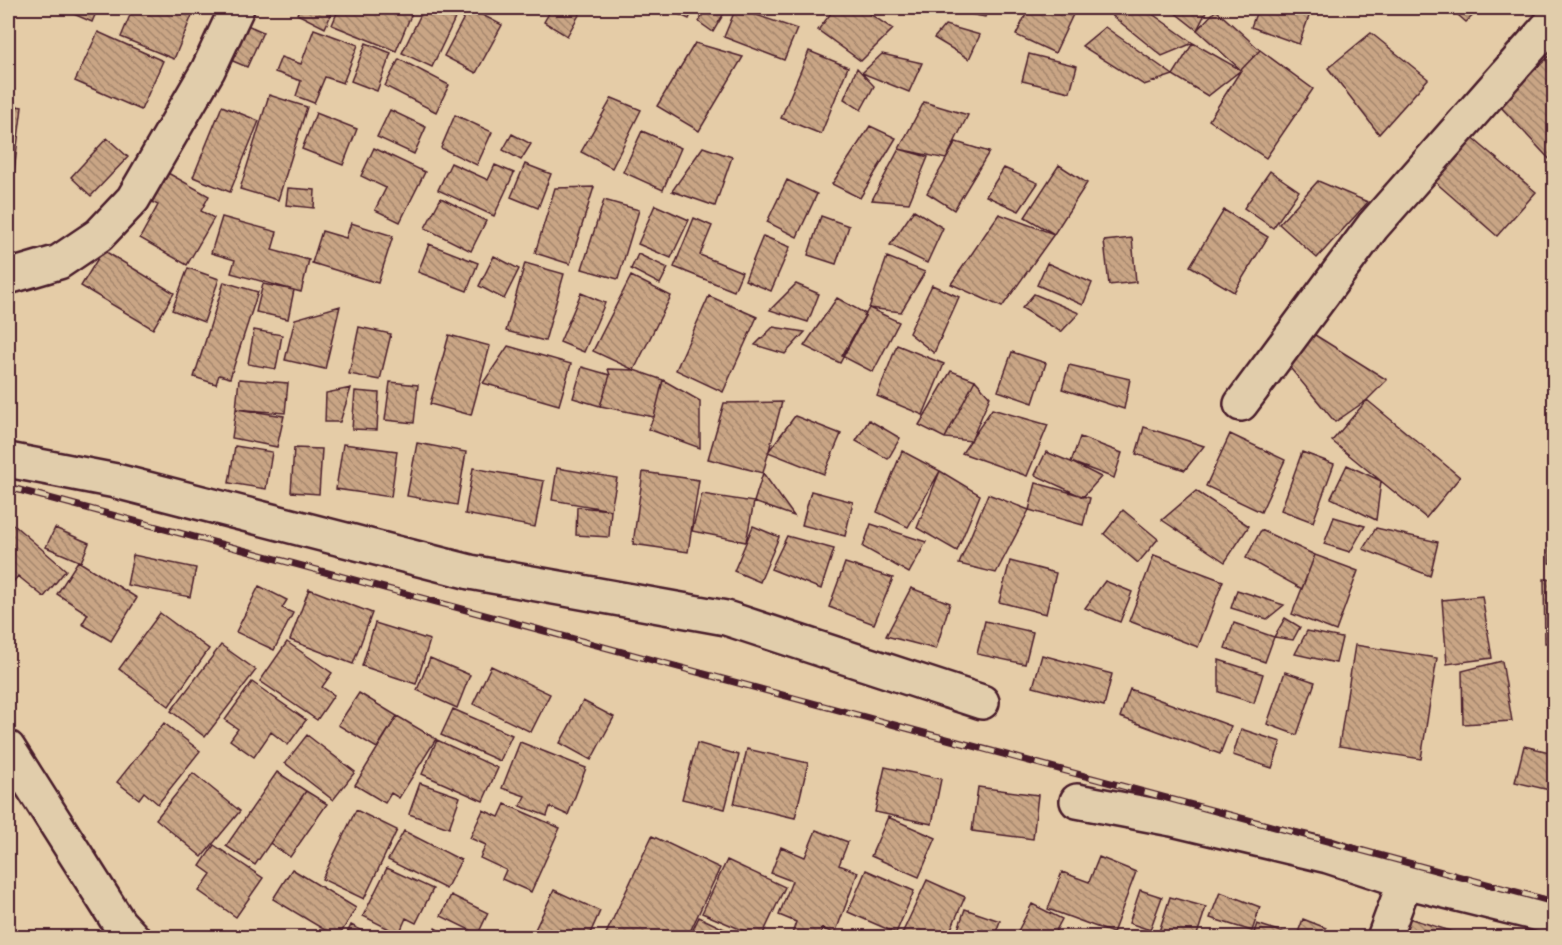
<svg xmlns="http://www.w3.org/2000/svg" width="1562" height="945" viewBox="0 0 1562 945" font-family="'Balsamiq Sans',sans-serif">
<defs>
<pattern id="building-back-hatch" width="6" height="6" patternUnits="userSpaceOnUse" patternTransform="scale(1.5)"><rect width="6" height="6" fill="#c9a585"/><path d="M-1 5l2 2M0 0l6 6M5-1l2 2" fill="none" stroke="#a5866d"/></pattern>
</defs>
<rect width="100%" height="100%" fill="#e5cca7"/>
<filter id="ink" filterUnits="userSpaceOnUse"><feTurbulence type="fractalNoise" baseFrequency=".0167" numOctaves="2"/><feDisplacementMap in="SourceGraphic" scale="12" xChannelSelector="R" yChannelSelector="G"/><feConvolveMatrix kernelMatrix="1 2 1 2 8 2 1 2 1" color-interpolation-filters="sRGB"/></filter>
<g filter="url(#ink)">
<path fill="url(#building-back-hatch)" stroke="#4a1f2b" stroke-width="1.5" d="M60,8H98L92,22Z
M133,8H195L174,59L121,37Z
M300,8H334L325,28L297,14Z
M339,8H414L396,51L332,25Z
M424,8H453L459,10L432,67L402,53Z
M469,8L502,25L476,73L444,56Z
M552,8H583L567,36L544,22Z
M665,8H694L689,19Z
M706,8H727L713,32L699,22Z
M736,8L797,29L784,60L724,37Z
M835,8H861L893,29L861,61L818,30Z
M945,8H990L985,17L943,9Z
M1029,8H1076L1055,53L1016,35Z
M1117,8H1144L1193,43L1162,56L1109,13Z
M1169,8H1208L1197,30Z
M1258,8H1312L1299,44L1251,27Z
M1450,8H1481L1466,22Z
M1216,10L1260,50L1241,70L1197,30Z
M236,20L263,32L247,67L221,56Z
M945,25L980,35L969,59L934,38Z
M1105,27L1173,75L1144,85L1082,46Z
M314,29L358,45L343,83L325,77L314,103L296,96L301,81L275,72L281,57L301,64Z
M98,32L163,61L141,110L75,81Z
M1371,33L1428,79L1379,134L1328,68Z
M366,43L391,53L377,91L351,81Z
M695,43L743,57L699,131L657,106Z
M1193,43L1241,70L1208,96L1173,75Z
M1260,50L1313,89L1266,158L1209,120L1241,70Z
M809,51L848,67L821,134L781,118Z
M1554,52V164L1498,104Z
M882,54L922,63L909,92L862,73Z
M1029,54L1077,66L1070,92L1022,81Z
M399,59L449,85L436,112L385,86Z
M857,68L874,86L861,110L844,99Z
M269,95L307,107L278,200L240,189Z
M612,98L641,110L612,168L581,152Z
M924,102L968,115L946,159L899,149Z
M8,105L22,107L12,188L8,187Z
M222,106L259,121L230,192L193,177Z
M390,110L426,127L414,154L377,137Z
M316,113L357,129L343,165L302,149Z
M455,115L492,132L477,165L441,148Z
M870,126L896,138L860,198L832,184Z
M1463,130L1536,192L1497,236L1426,174Z
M642,131L681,148L663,190L623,172Z
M512,134L531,144L521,160L503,150Z
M107,138L128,157L91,196L71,177Z
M956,142L989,152L954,210L927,193Z
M703,147L732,157L715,206L672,191Z
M374,148L425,172L400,222L375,210L386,188L361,176Z
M899,149L928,157L909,203L872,200Z
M451,163L488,180L495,165L514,173L494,216L438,190Z
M525,164L551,174L538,208L511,197Z
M1059,165L1087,183L1054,234L1025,217Z
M159,168L209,196L201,211L214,218L187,265L140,238L158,205L142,197Z
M1004,168L1038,183L1019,211L986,196Z
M1270,171L1299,191L1273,228L1244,208Z
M787,180L817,194L797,237L767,222Z
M1318,181L1368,202L1317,258L1279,224Z
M594,187L570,264L535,253L555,188Z
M288,188L315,190L314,208L286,205Z
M441,198L486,221L471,251L425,228Z
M604,200L639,210L618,279L582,269Z
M655,205L689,220L671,258L638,244Z
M914,210L943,228L927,263L890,245Z
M1224,210L1268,237L1234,292L1190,266Z
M999,214L1054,234L1002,307L951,284Z
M821,216L849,226L836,264L808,255Z
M222,217L277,232L272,250L309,260L301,292L231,273L235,260L211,253Z
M694,218L712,226L700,255L742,272L734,291L674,267Z
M351,223L393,236L378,283L312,263L322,231L346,238Z
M763,236L790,247L771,291L745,280Z
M1132,238L1136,282L1109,285L1104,241Z
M429,244L478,263L467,291L418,272Z
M103,250L174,293L153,329L81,286Z
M638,254L668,268L660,284L631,269Z
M494,256L519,269L504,299L479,286Z
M887,257L925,272L901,312L869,308Z
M525,263L564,274L545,341L506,331Z
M1047,263L1092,283L1083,305L1037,285Z
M188,268L219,279L204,322L172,310Z
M631,276L671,296L634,370L593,351Z
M224,282L258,292L230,378L219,375L216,384L194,377Z
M263,284L294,290L288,319L256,312Z
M796,284L819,294L808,322L770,310Z
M932,285L959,297L934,353L909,333Z
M581,293L605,303L584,352L560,342Z
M1034,294L1079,313L1061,332L1022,308Z
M709,296L757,317L723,392L676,370Z
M837,298L866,314L840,363L804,346Z
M340,306L325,369L285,360L295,319Z
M869,308L899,322L873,372L842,356Z
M359,327L391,334L380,380L349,374Z
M773,327L805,332L785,354L755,345Z
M254,330L282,335L276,369L248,364Z
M1307,330L1387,380L1367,400L1335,422L1286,363Z
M449,335L490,346L471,415L430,404Z
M897,345L944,364L923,415L877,396Z
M508,346L571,364L559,405L483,383Z
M1012,352L1046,363L1033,403L998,391Z
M1069,365L1130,379L1124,409L1062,389Z
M582,367L610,375L600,406L573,398Z
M608,369L634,370L663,380L654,417L600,406L610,375Z
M951,371L975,380L945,438L919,425Z
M239,379L288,383L285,413L236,409Z
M663,380L700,401V448L648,429L654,417Z
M975,380L990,397L971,441L945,438Z
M390,382L418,385L414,423L385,420Z
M351,388L340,422H325L326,393Z
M355,391L379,393L377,430L352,429Z
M1367,400L1460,477L1426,518L1332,441Z
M782,402L763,473L708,459L724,403Z
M236,409L284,416L277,447L232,438Z
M992,409L1048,425L1027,476L962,453Z
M795,416L841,434L824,474L768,452Z
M869,420L900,438L888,459L856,441Z
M1144,427L1204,446L1185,470L1136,454Z
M1230,434L1285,460L1261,512L1206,486Z
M1080,437L1122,453L1114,478L1071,462Z
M417,443L466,452L457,505L407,496Z
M343,444L397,451L391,497L336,489Z
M235,446L272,452L266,489L229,483Z
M294,448L322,449L319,494L291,492Z
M902,451L940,471L908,527L877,512Z
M1046,452L1071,462L1101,477L1083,497L1035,475Z
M1302,452L1334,464L1313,522L1281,510Z
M1347,465L1381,481L1376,520L1331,498Z
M473,468L544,481L535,527L465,514Z
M557,468L617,478L611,510L552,500Z
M940,471L980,495L957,551L917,528Z
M643,472L699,480L688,552L633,544Z
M763,473L794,516L754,502Z
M1036,483L1090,498L1083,525L1029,510Z
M811,491L853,502L845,536L802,525Z
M1196,491L1249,526L1225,562L1162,520Z
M702,494L754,502L746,542L692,531Z
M988,494L1029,510L996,573L959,564Z
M577,507L611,510L609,537L576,535Z
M1123,510L1158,539L1138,563L1104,534Z
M1549,514H1554V563H1549Z
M1334,517L1365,526L1350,552L1324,544Z
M8,520L66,570L44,597L18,576L8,588Z
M871,524L926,542L909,573L863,547Z
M753,526L779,537L760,582L734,571Z
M55,528L89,543L81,562L46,547Z
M1376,528L1438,542L1430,576L1363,549Z
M1261,530L1315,555L1302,589L1246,558Z
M787,536L834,549L821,589L771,569Z
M133,555L196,568L190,597L127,585Z
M1154,555L1223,581L1198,647L1129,621Z
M1315,555L1358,571L1336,631L1292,614Z
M78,561L137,598L111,641L82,624L88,614L57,594Z
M1010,561L1056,573L1046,614L999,602Z
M845,563L893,578L874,624L829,607Z
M1544,579H1554V643H1545Z
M1105,581L1132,592L1120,622L1085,608Z
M259,586L287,600L282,608L293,613L274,650L236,632Z
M911,588L950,603L936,649L886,636Z
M309,589L372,613L353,664L290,640Z
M1237,590L1284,605L1267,619L1231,608Z
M1482,596L1492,658L1447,664L1442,600Z
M160,613L209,649L169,706L119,669Z
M1285,618L1300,627L1293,640L1274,637Z
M985,621L1033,632L1025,664L977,654Z
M375,623L430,640L416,684L362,666Z
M1234,623L1274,637L1265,662L1225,648Z
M1307,631L1342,638L1336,663L1295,654Z
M287,642L332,673L322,687L334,695L317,720L260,681Z
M221,645L256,670L205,737L171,711Z
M1355,645L1437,658L1421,759L1339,746Z
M1042,655L1112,674L1104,706L1033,687Z
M430,658L470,675L457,708L417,690Z
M1219,660L1263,674L1254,703L1219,692Z
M1502,661L1512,721L1463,724L1462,671Z
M491,666L550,694L531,732L473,704Z
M1285,672L1315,682L1297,735L1267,724Z
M252,682L306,720L288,745L271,732L254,757L230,740L238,729L225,720Z
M1130,689L1231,726L1220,754L1120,717Z
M359,693L397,716L377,748L338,725Z
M583,701L614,717L591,760L560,743Z
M453,709L512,735L500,761L441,735Z
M397,716L436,739L399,798L391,793L385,803L355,785Z
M164,723L200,751L158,804L144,792L139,799L117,782Z
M1241,729L1281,742L1272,768L1233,755Z
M307,735L355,772L333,800L285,763Z
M437,740L498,768L483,801L422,774Z
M520,742L586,768L568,815L550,807L547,816L520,806L525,796L502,788Z
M697,743L739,755L725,809L682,799Z
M1524,746L1554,753V791L1515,782Z
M747,749L808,763L795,818L734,804Z
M885,767L941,779L932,824L875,812Z
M277,772L306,791L255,865L226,846Z
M193,773L240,811L202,857L156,819Z
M420,783L460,797L449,828L409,814Z
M978,787L1038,795L1033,839L972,831Z
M306,791L327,804L290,857L270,843Z
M505,804L560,828L531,892L502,879L506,870L480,858L486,845L470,838L483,810L499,817Z
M356,810L397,830L364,899L322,879Z
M888,817L936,838L919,877L871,856Z
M816,830L848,842L839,865L858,872L835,934L822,928L819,938H802L792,934L796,922L779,915L792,881L771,873L781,847L805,857Z
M404,831L461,860L446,889L388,860Z
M652,836L720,868L687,938H604Z
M214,845L263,878L236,917L199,891L211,874L200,866Z
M1099,857L1136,872L1113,933L1048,909L1062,872L1089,882Z
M727,860L785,887L761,938L702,913Z
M387,868L433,889L416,923L406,918L399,934L363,916Z
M292,869L356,908L338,938L273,899Z
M866,870L914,891L896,933L848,912Z
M927,880L965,897L947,938H900Z
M554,890L600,911L588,938H531Z
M1140,890L1162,897L1150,930L1129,923Z
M1220,892L1260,907L1252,931L1210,918Z
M451,895L488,913L478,934L441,916Z
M1170,897L1206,907L1196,938H1157Z
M1032,904L1062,919L1052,938H1031L1018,931Z
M965,909L1000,921L994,938H955Z
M1402,916L1473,938H1396Z
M699,917L743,938H689Z
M1303,919L1326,928L1323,938H1296Z
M1257,924L1294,936L1293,938H1252Z
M351,925L376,938H345Z
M435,928L451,938H430Z"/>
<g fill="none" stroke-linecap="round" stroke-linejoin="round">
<defs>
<path id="street" d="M1241,404L1373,226L1554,20
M8,460L116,481L470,572L726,618L982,702
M1077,801L1172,819L1328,856L1405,881L1554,918
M1384,938L1405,881"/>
<path id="secondary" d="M8,277L59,262L99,235L133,199L208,70L237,8
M8,748L119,923L133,938"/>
</defs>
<use href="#street" stroke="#4a1f2b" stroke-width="38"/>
<use href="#secondary" stroke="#4a1f2b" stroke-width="38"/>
<use href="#street" stroke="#e1cdab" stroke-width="33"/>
<use href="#secondary" stroke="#e1cdab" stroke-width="33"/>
<defs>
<path id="rail" d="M8,487L1554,902"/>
</defs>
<use href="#rail" stroke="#4a1f2b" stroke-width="7"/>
<use href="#rail" stroke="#e1cdab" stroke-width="4.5" stroke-dasharray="14" stroke-linecap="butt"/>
</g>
</g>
<rect width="1562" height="945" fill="none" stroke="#e1cdab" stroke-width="30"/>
<rect x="15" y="15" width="1532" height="915" fill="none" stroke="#4a1f2b" stroke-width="2" filter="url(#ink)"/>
</svg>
